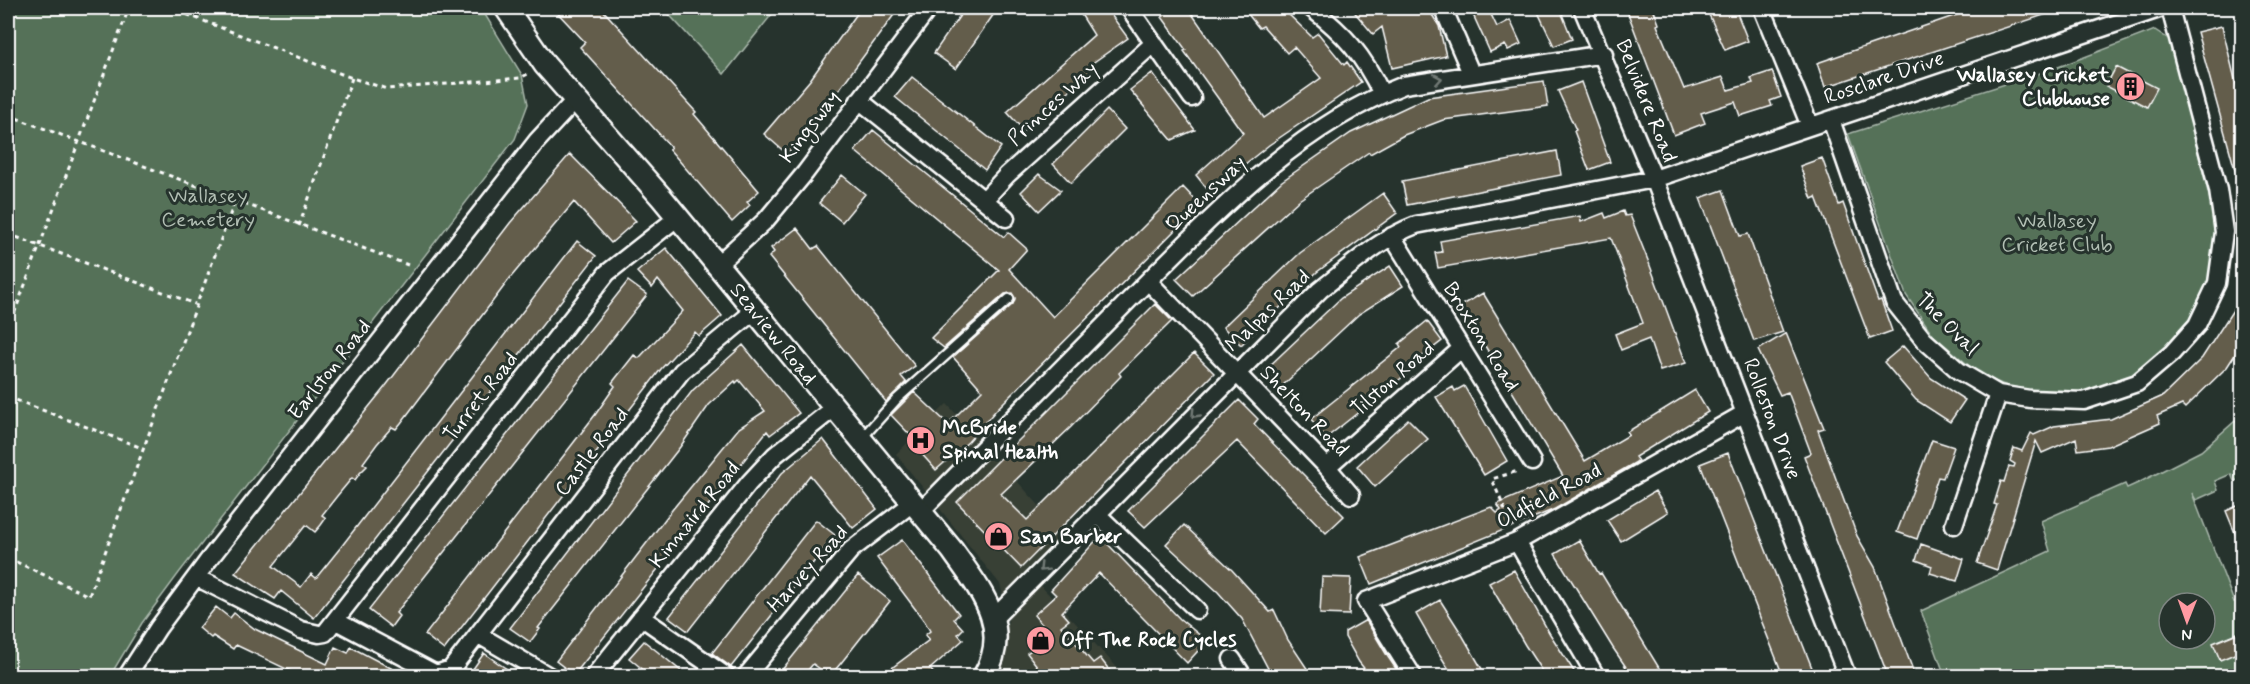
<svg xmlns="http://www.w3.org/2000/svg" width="2250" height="684" viewBox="0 0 2250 684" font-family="Mynerve,sans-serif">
<rect width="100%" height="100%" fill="#26332d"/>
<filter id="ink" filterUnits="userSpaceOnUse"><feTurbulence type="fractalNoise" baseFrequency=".0167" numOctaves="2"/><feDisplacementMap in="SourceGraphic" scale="12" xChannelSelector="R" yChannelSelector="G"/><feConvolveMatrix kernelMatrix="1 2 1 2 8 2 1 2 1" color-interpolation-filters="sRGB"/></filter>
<g filter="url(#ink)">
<path fill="#394036" d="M947,404L1065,534L1026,570L1125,676H994L998,673L1009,617L1000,584L896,454Z"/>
<path fill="#547159" stroke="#aab8ac" stroke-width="1.5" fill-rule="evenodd" d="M8,8H481L522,75L528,104L515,139L179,573L142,623L110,676H8Z
M663,8H777L724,74Z
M2155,30L2170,40L2217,228L2212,275L2196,313L2170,347L2133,377L2087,392L2047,393L2009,387L1980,375L1933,335L1906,295L1848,134L2053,69Z
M2242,415V479L2234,481L2231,474L2215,481L2218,490L2196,500L2192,493L2234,602L2242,600V676H1945L1921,611L2050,551L2041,521L2125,484L2127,488L2138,483L2201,451ZM2169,603H2205V639H2169Z"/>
<path fill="#645d4c" stroke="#fff" stroke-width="1.5" d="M553,8H601L696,112L694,114L759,191L747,202L750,205L732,222L669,149L671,147L580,47L585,42Z
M861,8H899L829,103L787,154L764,134L810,80Z
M965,8H998L956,69L934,53Z
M1077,8H1106L1128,38L1091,64L1095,68L1024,131L1007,112L1094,35Z
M1159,8H1188L1264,118L1321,78L1294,47L1287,53L1263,26L1259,28L1243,8H1282L1312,37L1318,33L1344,65L1347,62L1361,82L1269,145L1230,176L1212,195L1196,175L1243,133L1184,51L1186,50L1162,17L1164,16Z
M1351,8H1428L1439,26L1446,56L1392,68L1382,27L1373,34Z
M1470,8H1488L1497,27L1510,20L1521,44L1508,50L1505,45L1490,52Z
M1536,8H1572V10L1562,14L1572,39L1554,46Z
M1626,8H1653L1659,24L1657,25L1684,89L1723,77L1728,90L1753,83L1751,78L1772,71L1781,97L1770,101L1772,106L1740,116L1735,102L1701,113L1705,123L1674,135Z
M1706,8H1735L1748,41L1725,50Z
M1977,8L1978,12L1991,8H2059V10L1825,87L1817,63Z
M2222,26L2242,108V177H2237L2197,32Z
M2116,67L2157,88L2147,107L2106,86Z
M1152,73L1170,97L1195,130L1172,140L1130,90Z
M912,77L1001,147L985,170L895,97Z
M1544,81L1548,106L1443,120L1404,135L1370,154L1369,152L1299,200L1193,296L1176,279L1282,181L1351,133L1428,97Z
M1581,82L1610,162L1589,170L1574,131L1576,130L1558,91Z
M1107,110L1125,129L1071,183L1053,164Z
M873,130L1004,237L1008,232L1027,249L1009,269L1053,317L1183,187L1200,205L996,410L968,442L936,470L909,440L912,437L891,415L914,392L948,424L982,390L953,357L1013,304L1015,298L1012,293L1005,294L944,348L931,338L999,270L855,151Z
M1557,151L1561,175L1407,205L1402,181Z
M570,154L636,221L611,243L574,202L511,277L401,423L396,429L392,427L377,444L363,463L367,466L360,473L355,480L352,478L337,496L322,515L326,518L321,525L315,532L306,525L273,566L301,587L311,574L316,578L341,547L577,241L596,256L314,618L281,591L275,599L235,573L385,387L510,223Z
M1822,158L1839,205L1843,203L1878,301L1881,300L1892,331L1870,339L1816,197L1812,199L1800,166Z
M1039,174L1061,190L1039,211L1021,192Z
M842,175L865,194L842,222L819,203Z
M1723,190L1740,236L1748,234L1783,332L1754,341L1700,198Z
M1383,193L1397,213L1317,272L1241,345L1223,327L1300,253Z
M1623,211L1625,216L1630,215L1649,263L1686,363L1660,371L1649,339L1621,350L1615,334L1643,323L1611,238L1438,268L1435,253L1442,252L1440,241L1580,216L1581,222L1604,213L1606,218Z
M797,228L813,249L818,246L915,366L901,376L906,382L886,402L769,257L774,252L771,248Z
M666,248L722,316L699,336L695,332L661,369L444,650L425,635L595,415L615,386L612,383L634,355L639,358L683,311L658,280L652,288L637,272Z
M1390,266L1403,286L1359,314L1281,387L1265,370L1341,298Z
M628,281L647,295L396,613L399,616L391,627L369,610Z
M1483,293L1585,461L1629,435L1627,432L1695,390L1708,412L1635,457L1638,461L1555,509L1371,584L1360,557L1491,507L1497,513L1501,510L1497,504L1563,476L1461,306Z
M2242,296V344L2227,367L2185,408L2182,405L2157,416L2160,423L2108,446L2078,450L2076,438L2042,453L2036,441L1997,570L1977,563L1997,505L1994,504L2001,481L2004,482L2009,466L2014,467L2015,464L2010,461L2014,448L2022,451L2031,433L2034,435L2054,426L2111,419L2163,396L2202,358Z
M1155,304L1172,321L1119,373L1121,376L1071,427L1001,494L1027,520L1194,353L1214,373L1021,568L957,502Z
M1427,321L1442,341L1411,365L1414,368L1326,438L1311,419L1401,347L1399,344Z
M1786,333L1824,428L1818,430L1857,536L1875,567L1915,676H1888L1804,456L1811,453L1788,392L1780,395L1758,350Z
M743,345L799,413L770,435L767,431L574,675L556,661L672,510L739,428L765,411L739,380L736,383L735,381L709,405L680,447L538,628L540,629L530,642L510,628L693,390Z
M1903,346L1931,378L1965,400L1950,422L1916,400L1884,362Z
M1464,386L1507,461L1484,475L1436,397L1453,387L1455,391Z
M1239,400L1258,419L1254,424L1344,516L1326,533L1237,441L1145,527L1128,511Z
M1408,419L1428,439L1375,487L1357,466Z
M823,439L877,509L853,528L810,475L688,631L669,617L782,473Z
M1932,440L1954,447L1943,478L1938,477L1917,539L1897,532Z
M1728,453L1814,673L1805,676H1783L1700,464Z
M1655,491L1668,512L1621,541L1607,520Z
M2242,504V550L2226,511Z
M816,520L835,535L731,667L712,653Z
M1184,525L1232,570L1270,612L1274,610L1288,640L1312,676H1272L1242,619L1218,592L1166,544Z
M1100,536L1180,619L1207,641L1187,663L1099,573L1062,612L1069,620L1061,626L1093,663L1100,658L1114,676H1025L1037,666L1027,653L1034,648L1027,640L1044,627L1034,615L1056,595L1051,590Z
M902,540L959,614L954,619L963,629L958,634L963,640L930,669L936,676H881L929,640L925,635L930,631L925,622L877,558Z
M1579,540L1599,574L1601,573L1664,676H1632L1613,648L1555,554Z
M1921,544L1964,559L1957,581L1930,573L1932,566L1916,560Z
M1514,570L1550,634L1577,676H1545L1525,645L1489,583Z
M858,575L890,601L841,663L830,676L813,664L803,676H777Z
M1322,577L1351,578L1349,615L1320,614Z
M1440,600L1461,633L1486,676H1453L1432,642L1416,614Z
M216,607L230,618L234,613L255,629L327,664L335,647L348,653L351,647L406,676H301L236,645L233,649L213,636L211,638L199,628Z
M1366,620L1388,657L1401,676H1370L1359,662L1345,637V632Z
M2242,631V651L2220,660L2213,643Z
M644,641L658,652L687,676H651L629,658Z
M484,653L498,663L517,676H468Z"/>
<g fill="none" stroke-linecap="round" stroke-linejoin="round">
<defs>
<path id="service" d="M861,439L897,399L1009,299"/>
<path id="minor" d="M1129,8L1192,98
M1311,8C1345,34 1363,55 1382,94
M1443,8L1471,73
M1582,8L1654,179L1847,676
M1762,8L1810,126
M859,100L1006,218
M1831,120L1894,302L1924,340L1959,371L1998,394L2030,399L2084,401L2137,383L2172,353L2197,325L2217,283L2224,232L2218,190L2170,8
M984,200L1007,175L1154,43
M1392,236L1532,462
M717,265L766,220L805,173L929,8
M1148,281L1327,467L1351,495
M1327,467L1462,348
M921,511C992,439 1063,367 1134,295C1214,215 1296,127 1404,85L1604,54
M1097,514L1197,610
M1954,525L1998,394
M1517,542L1596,676
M196,577L301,630L319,634L325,633L607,273L678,217
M641,617L726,676
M994,618L1320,290C1351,266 1379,239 1416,225L1654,179L2162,8
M336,621L436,674L451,669L682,371L754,311
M479,635L549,676
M1232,659L1243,676
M127,676L158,628L207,562L537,141L576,99
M594,676L749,483L775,455L834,408
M746,676L851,550L914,502
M1413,676L1366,601L1517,542L1745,413"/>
<path id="tertiary" d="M506,8L545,65L662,198L952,550C980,590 1013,627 984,676"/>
</defs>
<use href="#service" stroke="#fff" stroke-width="13"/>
<use href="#minor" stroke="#fff" stroke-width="21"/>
<use href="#tertiary" stroke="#fff" stroke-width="26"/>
<path stroke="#fff" stroke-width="3" stroke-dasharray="4.5 4.5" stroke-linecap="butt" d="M170,8L352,78L387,89L520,78L530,73
M8,115L408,265
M299,226L352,78
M8,234L195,304
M8,330L129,8
M8,397L142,448
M1512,527L1492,479L1518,471
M8,558L89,596L235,201
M94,676L110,675"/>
<use href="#service" stroke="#26332d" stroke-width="8"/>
<use href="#minor" stroke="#26332d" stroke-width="16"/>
<use href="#tertiary" stroke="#26332d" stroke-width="21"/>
</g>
<defs><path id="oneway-chevron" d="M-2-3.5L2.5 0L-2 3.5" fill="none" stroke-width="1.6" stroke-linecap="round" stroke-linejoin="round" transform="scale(1.5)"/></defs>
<g stroke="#727a76">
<use href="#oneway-chevron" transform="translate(1438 79) rotate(-10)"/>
<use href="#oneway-chevron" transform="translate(1195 414) rotate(134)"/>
<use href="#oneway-chevron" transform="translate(1043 568) rotate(135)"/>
</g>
</g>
<defs>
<symbol id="building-disc" viewBox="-11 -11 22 22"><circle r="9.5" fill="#ff9aa2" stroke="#26332d"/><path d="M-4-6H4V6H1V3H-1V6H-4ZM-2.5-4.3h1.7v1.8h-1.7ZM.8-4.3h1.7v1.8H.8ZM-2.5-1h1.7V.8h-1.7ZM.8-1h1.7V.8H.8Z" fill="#111"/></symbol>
<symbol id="hospital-disc" viewBox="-11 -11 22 22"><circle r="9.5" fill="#ff9aa2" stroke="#26332d"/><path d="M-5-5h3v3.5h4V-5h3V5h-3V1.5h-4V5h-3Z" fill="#111"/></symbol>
<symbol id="shop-disc" viewBox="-11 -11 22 22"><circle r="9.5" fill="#ff9aa2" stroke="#26332d"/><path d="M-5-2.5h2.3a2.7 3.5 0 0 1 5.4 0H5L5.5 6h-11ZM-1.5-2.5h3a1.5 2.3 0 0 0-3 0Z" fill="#111"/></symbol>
</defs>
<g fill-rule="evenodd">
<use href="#building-disc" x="2114" y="70" width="33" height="33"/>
<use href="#hospital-disc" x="904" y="424" width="33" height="33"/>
<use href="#shop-disc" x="982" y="520" width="33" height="33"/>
<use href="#shop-disc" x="1024" y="624" width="33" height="33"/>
</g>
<g text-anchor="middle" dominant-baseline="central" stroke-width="6" stroke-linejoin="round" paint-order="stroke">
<g font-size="21" font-weight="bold" fill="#fff" stroke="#26332d" text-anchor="start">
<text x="2110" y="75" text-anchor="end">Wallasey Cricket<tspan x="2110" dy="24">Clubhouse</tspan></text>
<text x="942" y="428">McBride<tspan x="942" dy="24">Spinal Health</tspan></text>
<text x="1020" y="537">San Barber</text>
<text x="1061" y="640">Off The Rock Cycles</text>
</g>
<g font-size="21" fill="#fff" stroke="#26332d">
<text transform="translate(1884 78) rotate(-19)">Rosclare Drive</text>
<text transform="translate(1646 101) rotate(68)">Belvidere Road</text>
<text transform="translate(1053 104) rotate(-42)">Princes Way</text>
<text transform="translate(810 127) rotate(-53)">Kingsway</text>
<text transform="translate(1206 194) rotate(-43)">Queensway</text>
<text transform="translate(1268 311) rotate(-44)">Malpas Road</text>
<text transform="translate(1947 324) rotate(45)">The Oval</text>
<text transform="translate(773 334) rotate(51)">Seaview Road</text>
<text transform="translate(1481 337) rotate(58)">Broxton Road</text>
<text transform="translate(330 370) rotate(-52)">Earlston Road</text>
<text transform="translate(1393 379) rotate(-41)">Tilston Road</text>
<text transform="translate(481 397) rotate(-52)">Turret Road</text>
<text transform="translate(1304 411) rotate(46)">Shelton Road</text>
<text transform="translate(1772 419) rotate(69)">Rolleston Drive</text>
<text transform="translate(592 452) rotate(-52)">Castle Road</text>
<text transform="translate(1549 496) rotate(-28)">Oldfield Road</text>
<text transform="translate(695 515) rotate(-51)">Kinnaird Road</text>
<text transform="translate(808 569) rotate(-48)">Harvey Road</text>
</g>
<g font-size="21" fill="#b2bfb4" stroke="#26332d">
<text x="208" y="196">Wallasey<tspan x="208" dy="24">Cemetery</tspan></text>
<text x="2057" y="221">Wallasey<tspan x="2057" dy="24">Cricket Club</tspan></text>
</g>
</g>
<rect width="2250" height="684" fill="none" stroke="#26332d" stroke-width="30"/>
<rect x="15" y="15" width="2220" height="654" fill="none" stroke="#fff" stroke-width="2" filter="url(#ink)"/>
<g transform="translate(2187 621) rotate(181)"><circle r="28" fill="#26332d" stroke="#7d8581" stroke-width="1.5"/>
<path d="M0-4.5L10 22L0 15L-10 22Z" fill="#ff9aa2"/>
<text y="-9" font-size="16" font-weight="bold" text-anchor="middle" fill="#ffffff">N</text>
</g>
</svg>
